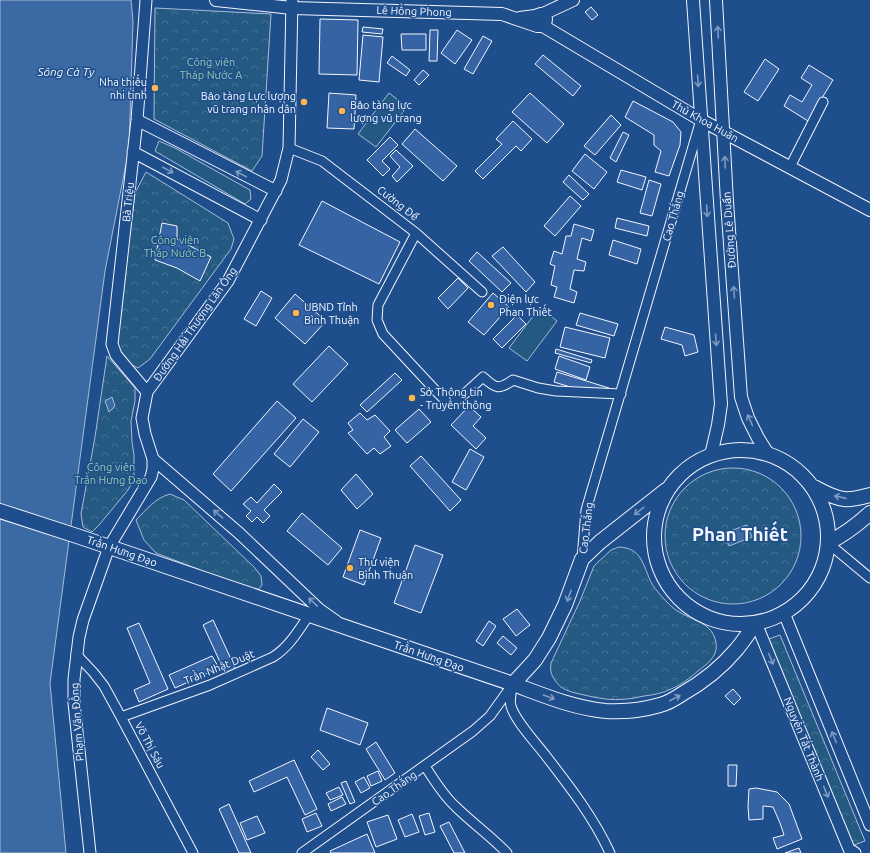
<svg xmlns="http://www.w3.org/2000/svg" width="870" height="853" viewBox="0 0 870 853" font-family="Ubuntu,sans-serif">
<defs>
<pattern id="forest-crowns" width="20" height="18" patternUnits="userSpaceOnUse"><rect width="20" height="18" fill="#245a82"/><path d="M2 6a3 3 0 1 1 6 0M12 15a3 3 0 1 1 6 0" fill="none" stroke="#447295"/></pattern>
</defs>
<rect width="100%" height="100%" fill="#1f4e8c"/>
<path fill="#245a82" stroke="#a8bbd7" d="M389,93L407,107L376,147L358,134Z
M159,141L175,148L250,190L251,199L245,204L155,151Z
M540,307L557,321L527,361L509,348Z"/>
<path fill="url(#forest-crowns)" stroke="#a8bbd7" d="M155,8L271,14L262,156L252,171L154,119Z
M146,172L228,223L234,239L231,249L150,359L138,368L120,359L117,336L135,193Z
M107,356L135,388V401L131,421L132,442L134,455V479L128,490L99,525L92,532L83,527L81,514L95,437Z
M665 536a68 68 0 1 1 136 0a68 68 0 1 1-136 0Z
M170,494L184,500L255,568L261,576L262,585L258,590L247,588L156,553L144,540L136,520C146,510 155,498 170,494Z
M619,547C643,548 643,567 652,584C656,590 661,596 666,601C671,607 678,612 685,615C696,621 709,624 714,636C721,653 711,661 698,671C690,678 681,685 671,689C663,693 653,695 644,696C638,697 632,699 626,699C612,701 597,698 584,695C576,693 568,692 561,687C557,684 552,677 551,672C550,670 551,666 551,663L580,601L594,566L611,550Z
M780,635L865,841L849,847L766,640Z"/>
<path fill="#3b69a3" stroke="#a8bbd7" d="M0,0H131L133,21L129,149L105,271L50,683L66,853H0Z
M112,397L115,406L109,412L105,401Z
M747,525L752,537L729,546L724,533Z"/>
<path fill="#3563a3" stroke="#f2f6ff" d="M591,7L598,15L592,20L585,12Z
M320,19L358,20L357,75L319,74Z
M363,27L383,29L382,34L362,32Z
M430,30H438L437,61H429Z
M457,30L472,40L455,64L441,53Z
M401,34H426V50H402Z
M363,35L383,37L379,82L359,80Z
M483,36L492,41L473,74L464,69Z
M543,55L581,86L573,96L535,64Z
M392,56L410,70L406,76L387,63Z
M765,59L779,69L758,101L744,92Z
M809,65L833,80L808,121L784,106L790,95L802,102L812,85L801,78Z
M423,70L429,75L419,85L414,80Z
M329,93L356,95L354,129L327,128Z
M530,93L564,124L547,143L512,112Z
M633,101L673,122L681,132L680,145L669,176L655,172L661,151L654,145V135L625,117Z
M611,115L621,125L595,155L584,146Z
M513,121L532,139L521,151L516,146L483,179L475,171L502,144L496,139Z
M415,129L457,166L443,181L402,144Z
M623,132L629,135L616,162L610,158Z
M390,137L398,145L382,161L390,169L383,176L367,160Z
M396,150L413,166L397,182L392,176L400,167L390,156Z
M585,154L607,172L594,189L572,171Z
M621,170L646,177L642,190L617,182Z
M569,175L589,194L583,200L563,182Z
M649,180L661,184L652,216L640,213Z
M570,196L581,206L555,236L544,226Z
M322,201L400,242L379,284L299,245Z
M617,218L649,226L647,236L615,228Z
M162,223L177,226V239L211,257L200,281L177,268L155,260Z
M574,224L594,230L591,241L582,238L577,259L586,262L584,271L574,270L570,289L577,292L574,303L554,297L557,287L551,285L555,266L550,264L554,251L562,254L566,236H571Z
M613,240L641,249L637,264L609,255Z
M503,247L535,282L526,292L492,256Z
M477,252L511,283L502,292L469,261Z
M458,278L468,288L448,309L438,298Z
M261,291L272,298L256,326L244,319Z
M493,293L509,307L484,335L468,322Z
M295,294L326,321L305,344L275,318Z
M580,313L618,324L614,336L576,325Z
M517,315L526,324L502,348L493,339Z
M565,327L610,338L605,358L560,347Z
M665,327L694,335L698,352L685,356L682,345L661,339Z
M329,346L348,364L312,402L293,384Z
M556,349L592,360L591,363L555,353Z
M559,356L590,367L586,380L555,369Z
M557,372L609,388L606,398L554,382Z
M395,373L402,380L367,412L360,405Z
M277,401L296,418L231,491L213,474Z
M469,406L481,417L473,426L486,438L476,449L451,425Z
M419,409L431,422L407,443L395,430Z
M360,413L367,420L375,415L390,431L384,437L391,446L380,454L374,448L367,454L348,433L353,430L348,423Z
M303,419L319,432L290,467L274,454Z
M470,449L484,457L466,490L452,482Z
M421,456L461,500L450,511L410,466Z
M356,474L373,494L357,509L341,490Z
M274,484L282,492L264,510L270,516L263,523L257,517L252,522L246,516L251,511L243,504L251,497L257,503Z
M302,513L342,548L328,565L287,531Z
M360,530L381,538L364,585L343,577Z
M415,545L443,555L421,613L394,603Z
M517,609L530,625L516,636L503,619Z
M213,620L236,670L226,675L203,625Z
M489,621L496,626L483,646L476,641Z
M139,623L168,689L139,702L134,690L150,683L127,628Z
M503,636L517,648L511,655L497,643Z
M212,656L219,668L175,688L169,675Z
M733,689L741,698L734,705L725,696Z
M327,708L368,723L360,745L320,730Z
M376,742L395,773L385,780L366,749Z
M318,750L330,764L323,770L311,757Z
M294,760L317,809L305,815L287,777L254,792L249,781Z
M728,765H737L736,786H728Z
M378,771L382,781L371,786L367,776Z
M364,777L370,788L361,793L355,782Z
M346,781L355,802L350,804L341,783Z
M339,787L343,795L330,800L326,793Z
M756,788L777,792L789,804L802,839L777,849L773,838L784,835L780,823L773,807L763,806V819L749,820L748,806L749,789Z
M342,797L346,804L331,811L328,804Z
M229,804L251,853H239L219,809Z
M316,813L322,826L307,832L302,819Z
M429,813L435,832L425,835L419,816Z
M412,814L419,832L405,837L398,820Z
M388,815L397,839L376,847L367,822Z
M257,816L265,833L247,840L240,823Z
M449,822L465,853H454L440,826Z
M367,834L375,853H331L330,851Z
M799,848L801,853H785Z"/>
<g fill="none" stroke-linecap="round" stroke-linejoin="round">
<defs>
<path id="minor" d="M289,148L322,161L416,233L482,292
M790,167L823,102
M416,233L378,305L377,320L383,334L436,391L444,399L453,401L459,399L483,377C496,389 499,390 513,380L538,388L556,391L621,394
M828,543L870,578
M582,559L586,510L700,123
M76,654L93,672L104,686L121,717L193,853
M512,685C512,691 509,701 511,706C515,721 537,744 546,756C570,787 594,818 610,853
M121,717L210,685L273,657C289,647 299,630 309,615
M425,766C434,780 443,795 455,806C472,823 491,836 507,853
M302,853L473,731L490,716L513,684"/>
<path id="tertiary" d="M146,0L137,120L112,344L116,355L147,392
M137,120L276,191
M133,152L261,220
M153,459L239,533L319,609L336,621
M784,613L870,825
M756,623L849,849L855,853
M90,853L74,703V679L79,637L83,620L109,547L151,477L153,469V459L145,434L142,418L145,403L147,392L228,281L281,180L289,148L292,0"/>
<path id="secondary" d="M216,0L292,8L502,14L537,26
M693,0L721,404L718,425L711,455
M716,0L727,202L741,397L748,418L758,438L768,454
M543,14L573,0
M520,18L535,16L541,14L544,16L546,19L545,25L541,26H537L534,22L535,16
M543,26L701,120L870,210"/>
<path id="primary" d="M654 537a87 87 0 1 1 174 0a87 87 0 1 1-174 0Z
M812,486C822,491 833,498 844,499C853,500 862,497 870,495
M0,511L80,537L513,684C543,695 573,708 606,711C624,712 643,710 660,705C668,703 676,698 682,694C703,682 720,669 736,650C743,642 749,632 756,623
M828,543C845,534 856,526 870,513
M513,684L535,660L549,638L565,605L582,559L600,542L666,490"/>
</defs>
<use href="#minor" stroke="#f2f6ff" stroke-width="11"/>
<use href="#tertiary" stroke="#f2f6ff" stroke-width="13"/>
<use href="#secondary" stroke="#f2f6ff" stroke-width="14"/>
<use href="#primary" stroke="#f2f6ff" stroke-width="16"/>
<use href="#minor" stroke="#1f4e8c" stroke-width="9"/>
<use href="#tertiary" stroke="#1f4e8c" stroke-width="11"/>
<use href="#secondary" stroke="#1f4e8c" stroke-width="12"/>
<use href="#primary" stroke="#1f4e8c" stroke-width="14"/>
</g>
<defs><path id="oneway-shaft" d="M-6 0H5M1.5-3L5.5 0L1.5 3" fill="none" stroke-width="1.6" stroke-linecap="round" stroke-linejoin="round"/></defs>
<g stroke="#7e9ac0">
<use href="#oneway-shaft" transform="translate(718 32) rotate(-93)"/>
<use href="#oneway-shaft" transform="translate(698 81) rotate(86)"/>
<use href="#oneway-shaft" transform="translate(725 162) rotate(-93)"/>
<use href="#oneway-shaft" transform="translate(168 170) rotate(28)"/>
<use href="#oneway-shaft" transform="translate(241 174) rotate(-153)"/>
<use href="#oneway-shaft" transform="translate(707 211) rotate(86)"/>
<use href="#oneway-shaft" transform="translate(734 292) rotate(-94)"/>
<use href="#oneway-shaft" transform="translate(716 340) rotate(86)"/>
<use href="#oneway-shaft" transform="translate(750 420) rotate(-114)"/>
<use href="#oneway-shaft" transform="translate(840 497) rotate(-167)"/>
<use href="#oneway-shaft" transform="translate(639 511) rotate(142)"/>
<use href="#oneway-shaft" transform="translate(218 514) rotate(-139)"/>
<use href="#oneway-shaft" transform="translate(569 596) rotate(110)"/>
<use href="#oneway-shaft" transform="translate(313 602) rotate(-136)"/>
<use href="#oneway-shaft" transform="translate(771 659) rotate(68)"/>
<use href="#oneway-shaft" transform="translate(549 697) rotate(20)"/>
<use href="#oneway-shaft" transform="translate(675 698) rotate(-28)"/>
<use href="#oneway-shaft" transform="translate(834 737) rotate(-112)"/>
<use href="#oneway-shaft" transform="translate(826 792) rotate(68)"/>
</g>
<g fill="#ffb74d" stroke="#1f4e8c" stroke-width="1.5">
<circle cx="155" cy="88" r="4"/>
<circle cx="304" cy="102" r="4"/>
<circle cx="342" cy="111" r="4"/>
<circle cx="491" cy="305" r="4"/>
<circle cx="296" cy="313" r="4"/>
<circle cx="412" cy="398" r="4"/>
<circle cx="350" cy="568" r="4"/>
</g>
<g text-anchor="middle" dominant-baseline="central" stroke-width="3" stroke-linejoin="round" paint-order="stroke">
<g font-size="11" fill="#f2f6ff" stroke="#1f4e8c">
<text transform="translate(414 11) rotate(2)">Lê Hồng Phong</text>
<text transform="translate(705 121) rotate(29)">Thủ Khoa Huân</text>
<text transform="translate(128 202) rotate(-84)">Bà Triệu</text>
<text transform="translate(398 203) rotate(38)">Cường Để</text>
<text transform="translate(673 216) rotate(-74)">Cao Thắng</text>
<text transform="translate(729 230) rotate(-94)">Đường Lê Duẩn</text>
<text transform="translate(195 324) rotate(-55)">Đường Hải Thượng Lãn Ông</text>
<text transform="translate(586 528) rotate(-83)">Cao Thắng</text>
<text transform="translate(122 551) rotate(19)">Trần Hưng Đạo</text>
<text transform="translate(429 656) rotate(19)">Trần Hưng Đạo</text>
<text transform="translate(219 667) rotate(-22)">Trần Nhật Duật</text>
<text transform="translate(77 722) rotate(-94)">Phạm Văn Đồng</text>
<text transform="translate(804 739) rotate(68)">Nguyễn Tất Thành</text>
<text transform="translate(150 745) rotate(62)">Võ Thị Sáu</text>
<text transform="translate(394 788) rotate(-35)">Cao Thắng</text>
</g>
<g font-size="11" fill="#97c8a6" stroke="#1f4e8c">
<text x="211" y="62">Công viên<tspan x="211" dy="13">Tháp Nước A</tspan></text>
<text x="175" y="240">Công viên<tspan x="175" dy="13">Tháp Nước B</tspan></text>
<text x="111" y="467">Công viên<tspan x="111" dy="13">Trần Hưng Đạo</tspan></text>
</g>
<g font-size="11" fill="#f2f6ff" stroke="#1f4e8c" text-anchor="start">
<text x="147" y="82" text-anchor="end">Nha thiếu<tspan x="147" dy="13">nhi tinh</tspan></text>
<text x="296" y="96" text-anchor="end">Bảo tàng Lực lượng<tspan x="296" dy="13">vũ trang nhân dân</tspan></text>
<text x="350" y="105">Bảo tàng lực<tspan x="350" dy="13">lượng vũ trang</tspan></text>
<text x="499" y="299">Điện lực<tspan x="499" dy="13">Phan Thiết</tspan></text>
<text x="304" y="307">UBND Tỉnh<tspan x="304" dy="13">Bình Thuận</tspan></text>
<text x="420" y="392">Sở Thông tin<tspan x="420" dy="13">- Truyền thông</tspan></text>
<text x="358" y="562">Thư viện<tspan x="358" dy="13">Bình Thuận</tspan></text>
</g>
<g font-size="12" font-style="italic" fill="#f2f6ff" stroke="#1f4e8c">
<text x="66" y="71">Sông Cà Ty</text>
</g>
<g font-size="19" font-weight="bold" fill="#f2f6ff" stroke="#1f4e8c">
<text x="740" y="534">Phan Thiết</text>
</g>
</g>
</svg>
